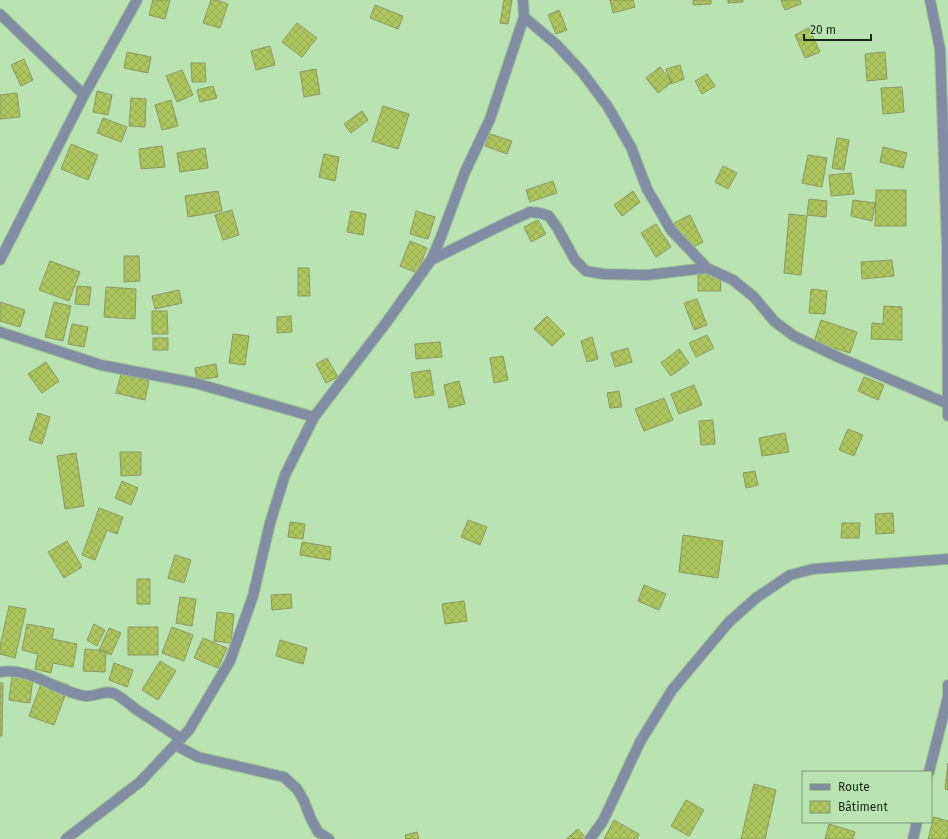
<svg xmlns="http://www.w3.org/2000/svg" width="948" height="839" viewBox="0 0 948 839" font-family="'Fira Sans',sans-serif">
<defs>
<pattern id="building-cross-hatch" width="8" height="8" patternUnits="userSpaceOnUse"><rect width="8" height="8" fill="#adc75e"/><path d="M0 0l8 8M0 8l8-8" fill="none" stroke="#94ab51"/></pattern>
</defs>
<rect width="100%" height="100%" fill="#bae3b2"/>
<path fill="url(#building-cross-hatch)" stroke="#8a9962" d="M153,0H170L165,19L149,15Z
M211,0H217L228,4L220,28L203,23Z
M504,0H512L508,24L500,23Z
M610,0H633L635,7L613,13Z
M693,0H711V4L693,5Z
M728,0H743V2L728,3Z
M781,0H800L801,4L785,10Z
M375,5L403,16L398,29L370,18Z
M559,10L567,30L556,34L548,15Z
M297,23L317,38L302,57L282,42Z
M809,28L820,52L805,58L795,35Z
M270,46L275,65L256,70L251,51Z
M127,52L151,57L148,73L124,68Z
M885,52L887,79L867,81L865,54Z
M24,59L33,80L21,86L11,65Z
M191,63H205L206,82H192Z
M680,65L684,79L671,84L666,69Z
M660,67L672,82L658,93L646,78Z
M316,69L320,94L304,97L300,72Z
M182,70L193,95L177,102L166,76Z
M707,74L715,86L702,94L695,81Z
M213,86L217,98L200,102L197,90Z
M902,87L904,112L883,114L881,88Z
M97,91L112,95L108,115L93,112Z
M17,93L20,117L0,119V95Z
M131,98L146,99L145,127L129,126Z
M171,100L178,126L162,130L155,105Z
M383,106L409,114L398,149L372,141Z
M362,111L368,120L351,133L344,124Z
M103,118L127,127L121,142L97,133Z
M490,134L512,141L507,154L485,146Z
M837,138L849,140L844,170L832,168Z
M71,144L98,155L88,180L61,169Z
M162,146L165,167L141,169L139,149Z
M883,147L907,153L903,168L880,162Z
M205,148L208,168L180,172L177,153Z
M324,154L339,157L335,181L319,177Z
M808,155L827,158L822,187L802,183Z
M723,166L737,173L728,189L715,182Z
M851,173L854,194L831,196L829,175Z
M553,181L557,193L530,202L526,190Z
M876,190H906V226H875Z
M218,191L222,211L188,217L185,196Z
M633,191L640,202L622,216L614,205Z
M809,199L827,201L826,217L807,215Z
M853,200L875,203L872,221L851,216Z
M232,210L239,235L223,240L215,215Z
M351,211L366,214L363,235L347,232Z
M416,211L435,217L428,239L410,234Z
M789,214L807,216L801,275L784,273Z
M690,215L703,242L687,250L674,223Z
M538,220L546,234L531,242L524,227Z
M656,224L671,247L656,257L641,233Z
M410,241L427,248L417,273L400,266Z
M124,256H139L140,281L124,282Z
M892,260L894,276L862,279L861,262Z
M50,261L80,272L69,301L39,290Z
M298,268H309L310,296H298Z
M698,272L720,273L721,291H698Z
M77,286L91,287L89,305L75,304Z
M106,287L136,289L135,319L104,317Z
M811,289L827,291L825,314L809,313Z
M179,290L182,303L155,309L152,296Z
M697,299L707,325L694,330L684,303Z
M0,302L25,310L20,327L0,321Z
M54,302L71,306L63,341L45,337Z
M884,306L902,307V340L871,339L872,323L883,324Z
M152,311H167L168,334H152Z
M291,316L292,332L277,333V317Z
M547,316L565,334L552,346L534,329Z
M821,320L857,332L850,353L814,342Z
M72,324L88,327L84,347L68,344Z
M233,334L249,336L245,365L229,363Z
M707,335L714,348L696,357L689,343Z
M592,337L598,359L587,362L581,341Z
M153,338H168V350H153Z
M440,342L442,357L416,359L415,344Z
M628,348L632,362L615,367L611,353Z
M679,349L689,363L671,376L661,363Z
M503,356L508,380L494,383L490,358Z
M327,358L338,377L326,383L316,364Z
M46,362L59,381L42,393L28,374Z
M216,364L218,377L197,380L195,368Z
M430,370L434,395L415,398L411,373Z
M121,374L149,381L145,400L116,393Z
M864,377L884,385L878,400L858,391Z
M459,381L465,404L449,408L444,385Z
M694,385L702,405L679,414L671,394Z
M619,391L622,407L610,408L607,393Z
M664,398L673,420L644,431L635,409Z
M38,413L50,417L42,444L29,440Z
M713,420L715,444L701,445L699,421Z
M848,429L863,435L854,456L839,450Z
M785,433L789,452L762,456L759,438Z
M120,452H141V475L121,476Z
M76,453L84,506L65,509L57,456Z
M755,471L758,485L746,488L743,473Z
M122,481L138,488L131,505L115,498Z
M99,508L123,517L117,534L107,530L95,560L82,555Z
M893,513L894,533L876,534L875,514Z
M468,520L487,527L480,545L461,537Z
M290,522L305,524L303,539L288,537Z
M842,523H860L859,538H841Z
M683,535L723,541L718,578L679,572Z
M67,541L82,567L64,578L48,552Z
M302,542L331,547L330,560L300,555Z
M175,555L191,560L184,583L168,578Z
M137,579H150V604H137Z
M644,585L666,594L659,610L638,601Z
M291,594L292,608L272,610L271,595Z
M180,597L196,599L192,626L176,623Z
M464,601L467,621L445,624L442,604Z
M9,606L26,609L15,658L0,654V646Z
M217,612L234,614L231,643L214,641Z
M27,624L54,629L52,639L77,644L73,667L53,663L51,673L35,669L38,654L22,650Z
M94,624L105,630L97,646L87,640Z
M128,627H158V655H128Z
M172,627L193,635L184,661L162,653Z
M109,628L121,633L111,655L99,650Z
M203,638L227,648L218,668L194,658Z
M280,640L307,648L303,664L276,656Z
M85,649L106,651L105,672L83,671Z
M160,661L176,671L158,700L142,690Z
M114,663L133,670L127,687L109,680Z
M12,675L33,678L30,703L9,700Z
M44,676L69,685L54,725L29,716Z
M0,683H3L2,736H0Z
M948,763V790L945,789Z
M754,784L776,790L765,839H741Z
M686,800L704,810L689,836L671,826Z
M934,817L948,821V839H928Z
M614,820L639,834L637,839H604Z
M829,824L855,832L853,839H825Z
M578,829L587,839H566Z
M417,832L419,839H406L405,835Z"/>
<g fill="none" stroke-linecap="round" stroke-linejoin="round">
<defs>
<path id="minor" d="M930,0L940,49L947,245L948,416
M0,14L84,95
M524,17L556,44L582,72L608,107L631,147L647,189L671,230L707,268L733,280L754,297L774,321L794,336L840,358L948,404
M0,260L84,95L137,0
M431,260L510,221L530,212L540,213L549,216L558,229L575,260L586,271L603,274L647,275L707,268
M0,332L101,365L195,383L314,417
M0,672C31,667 55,691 85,696C95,697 105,689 115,694C123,698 130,705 137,710C152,720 167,729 181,739
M175,745L198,757L284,777L297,789L304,801L311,819L318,832L329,839
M929,772L948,697V685
M66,839L140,782L189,730L230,661L253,596L270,523L285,475L314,417L386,323L431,260L439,242L465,172L490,119L524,17L523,0
M590,839L603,821L640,742L672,690L729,622L756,598L790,575L813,569L948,559
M913,839L917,822"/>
</defs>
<use href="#minor" stroke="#9dc196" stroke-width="12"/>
<use href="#minor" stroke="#818da3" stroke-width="10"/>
</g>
<rect x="802" y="771" width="130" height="52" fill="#bae3b2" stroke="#7a9874"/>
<rect x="810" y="784" width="20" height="6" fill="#818da3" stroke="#7a9874"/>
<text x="838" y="791" font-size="12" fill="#192816">Route</text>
<rect x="810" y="801" width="20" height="12" fill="url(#building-cross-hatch)" stroke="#7a9874"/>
<text x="838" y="811" font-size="12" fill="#192816">Bâtiment</text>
<path d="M804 34v6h67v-6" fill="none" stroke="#192816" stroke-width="2"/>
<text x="810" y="34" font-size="12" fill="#192816" stroke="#bae3b2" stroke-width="3" paint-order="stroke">20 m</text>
</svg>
